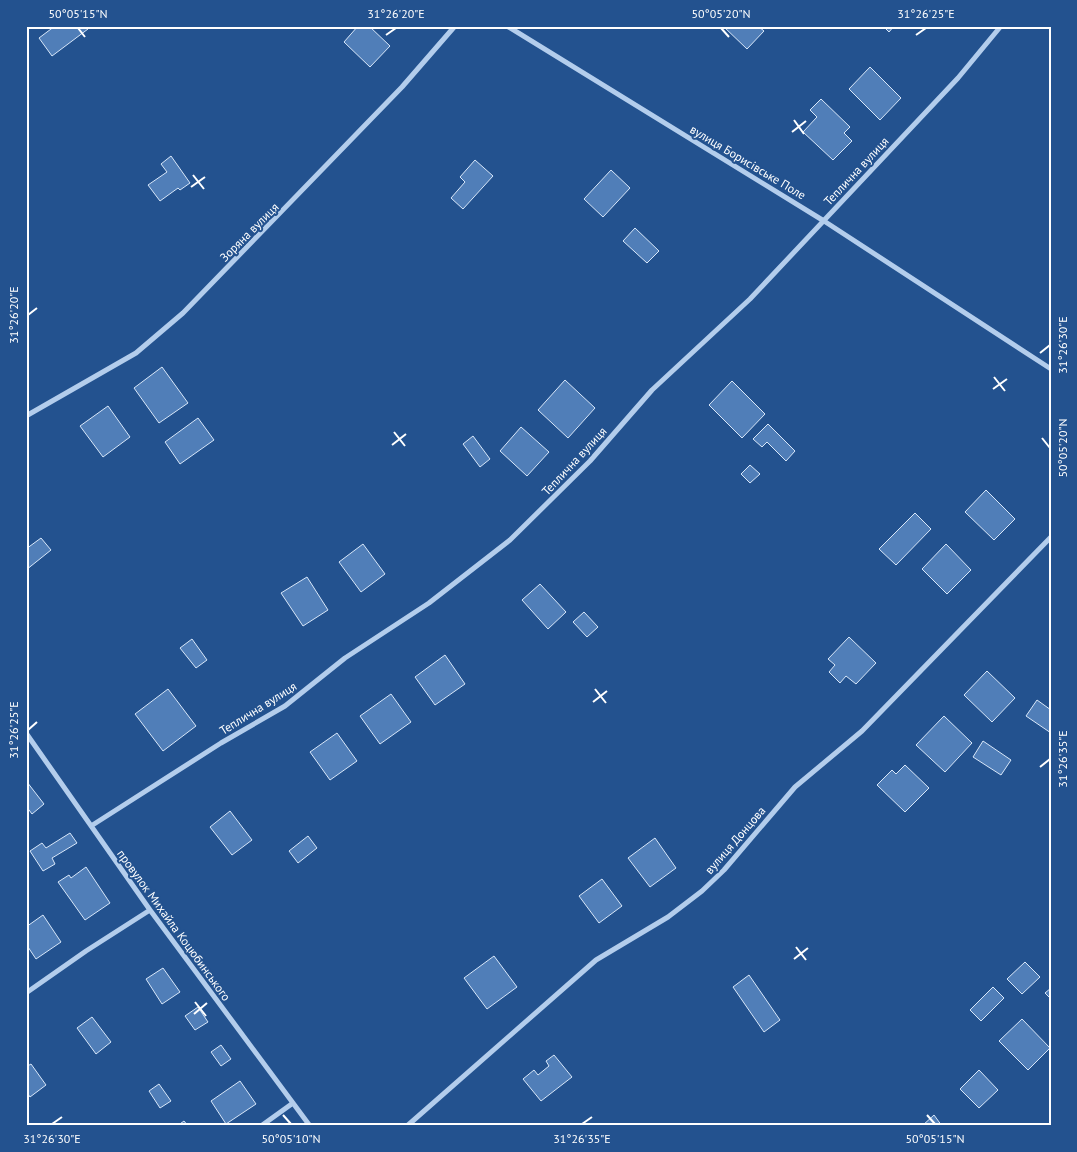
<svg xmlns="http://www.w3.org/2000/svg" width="1077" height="1152" viewBox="0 0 1077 1152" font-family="'PT Sans',sans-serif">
<rect width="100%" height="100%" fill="#23528f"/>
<path fill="#507eb8" stroke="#d8e7f9" d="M55,26H86L88,29L52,56L39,38Z
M358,26H369L390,46L370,67L344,42Z
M723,26H758L764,31L747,49Z
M883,26H894L889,32Z
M870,67L901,98L880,120L849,89Z
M821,99L850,127L844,133L852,141L833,160L803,132L817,117L810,110Z
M171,156L190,183L180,190L178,188L160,201L148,185L167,172L161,164Z
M475,160L493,176L463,209L451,198L465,182L460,177Z
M611,170L630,188L603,217L584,199Z
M635,228L659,251L647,263L623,241Z
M162,367L188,403L159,423L134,388Z
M565,380L595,408L568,438L538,410Z
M732,381L765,414L742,438L709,405Z
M108,406L130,437L103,457L80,426Z
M198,418L214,440L180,464L165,442Z
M768,424L795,451L786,461L767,442L762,447L753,439Z
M521,427L549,452L527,476L500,451Z
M473,436L490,459L480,467L463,444Z
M750,465L760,474L750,483L741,474Z
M986,490L1015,519L994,540L965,512Z
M915,513L931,529L896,565L879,549Z
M41,538L51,550L26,570V549Z
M363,544L385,574L361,592L339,562Z
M946,544L971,570L947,594L922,569Z
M307,577L328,610L303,626L281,593Z
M540,584L566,612L548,629L522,600Z
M584,612L598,627L587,637L573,622Z
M849,637L876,663L856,684L846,676L840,683L829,672L835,665L828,659Z
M192,639L207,660L196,668L180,648Z
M445,655L465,684L435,705L415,677Z
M987,671L1015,698L992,722L964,695Z
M168,689L196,726L163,751L135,714Z
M391,694L411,722L380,744L360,716Z
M1037,700L1051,710V733L1026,716Z
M944,716L972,743L945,772L916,745Z
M337,733L357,761L330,780L310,752Z
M983,741L1011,760L1001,775L973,757Z
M905,765L929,788L905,812L877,785L892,770L896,774Z
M27,782L44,804L32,814L26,806Z
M230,811L252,840L232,855L210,827Z
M70,833L77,843L52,858L55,864L43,871L30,851L42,843L46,848Z
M308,836L317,848L298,863L289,851Z
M655,838L676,868L650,887L628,858Z
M86,867L110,903L85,920L58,882L69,875L71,878Z
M602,879L622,906L599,923L579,896Z
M43,915L61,942L36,959L26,944V927Z
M494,956L517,987L487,1009L464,978Z
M1025,962L1040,977L1022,994L1007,979Z
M163,968L180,992L162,1004L146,979Z
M749,975L780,1020L764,1032L733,987Z
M993,987L1004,998L981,1021L970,1010Z
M1051,988V999L1045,993Z
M198,1007L208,1022L195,1030L185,1016Z
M92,1017L111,1042L96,1054L77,1028Z
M1022,1019L1050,1048L1028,1070L999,1041Z
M221,1045L231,1059L221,1066L211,1052Z
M554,1055L572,1077L541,1101L523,1079L534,1070L538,1075L549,1066L546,1061Z
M31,1064L46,1085L30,1097L26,1091V1067Z
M979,1070L998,1090L979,1108L960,1089Z
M240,1081L256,1104L226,1124L211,1101Z
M159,1084L171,1101L160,1108L149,1091Z
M934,1115L942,1126H922Z
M184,1121L188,1126H177Z"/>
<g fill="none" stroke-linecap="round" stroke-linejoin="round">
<path stroke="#b3cdec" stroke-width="5" d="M507,26L824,221L1051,369
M26,416L136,353L183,313L402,87L455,26
M26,733L150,910L310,1126
M91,826L221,743L285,706L345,658L429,603L510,540L590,461L652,390L750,299L958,78L1001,26
M26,993L86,951L150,910
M261,1126L293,1103
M407,1126L596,960L668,917L702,891L724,870L795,787L862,731L1051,537"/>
</g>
<path fill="none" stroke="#fff" stroke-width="2" d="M78,28L85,37M721,28L729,37M386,35L396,28M916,35L926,28M794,120L804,134M792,132L806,121M193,175L204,189M191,187L205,177M28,315L37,308M1040,353L1050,345M994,377L1005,391M993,389L1007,379M394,432L405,446M1042,438L1050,448M392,445L406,434M595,689L606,703M593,702L607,691M28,730L37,722M1040,767L1050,759M796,947L806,960M794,959L808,948M195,1002L206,1016M194,1014L207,1003M283,1115L291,1124M927,1115L935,1124M52,1124L62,1117M582,1124L592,1117"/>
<g text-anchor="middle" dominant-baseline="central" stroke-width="4" stroke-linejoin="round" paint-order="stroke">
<g font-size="12" fill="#fff" stroke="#23528f">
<text transform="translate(748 162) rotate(31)">вулиця Борисівське Поле</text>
<text transform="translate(856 171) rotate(-47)">Теплична вулиця</text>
<text transform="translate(249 232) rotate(-45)">Зоряна вулиця</text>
<text transform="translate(574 461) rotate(-47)">Теплична вулиця</text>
<text transform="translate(258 708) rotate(-32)">Теплична вулиця</text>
<text transform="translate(735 840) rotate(-49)">вулиця Донцова</text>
<text transform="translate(174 925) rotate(54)">провулок Михайла Коцюбинського</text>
</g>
</g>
<rect width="1077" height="1152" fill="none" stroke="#23528f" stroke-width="55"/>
<rect x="28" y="28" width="1022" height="1096" fill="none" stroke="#fff" stroke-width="2"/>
<g font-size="12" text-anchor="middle" fill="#fff">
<text x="78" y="18">50°05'15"N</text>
<text x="396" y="18">31°26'20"E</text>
<text x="721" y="18">50°05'20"N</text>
<text x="926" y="18">31°26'25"E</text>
<text transform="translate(14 315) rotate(-90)" y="4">31°26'20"E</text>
<text transform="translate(1063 345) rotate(-90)" y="4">31°26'30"E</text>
<text transform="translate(1063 448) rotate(-90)" y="4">50°05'20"N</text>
<text transform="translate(14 730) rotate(-90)" y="4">31°26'25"E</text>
<text transform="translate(1063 759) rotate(-90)" y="4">31°26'35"E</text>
<text x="52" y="1143">31°26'30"E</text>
<text x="291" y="1143">50°05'10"N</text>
<text x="582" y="1143">31°26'35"E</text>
<text x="935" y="1143">50°05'15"N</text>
</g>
</svg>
